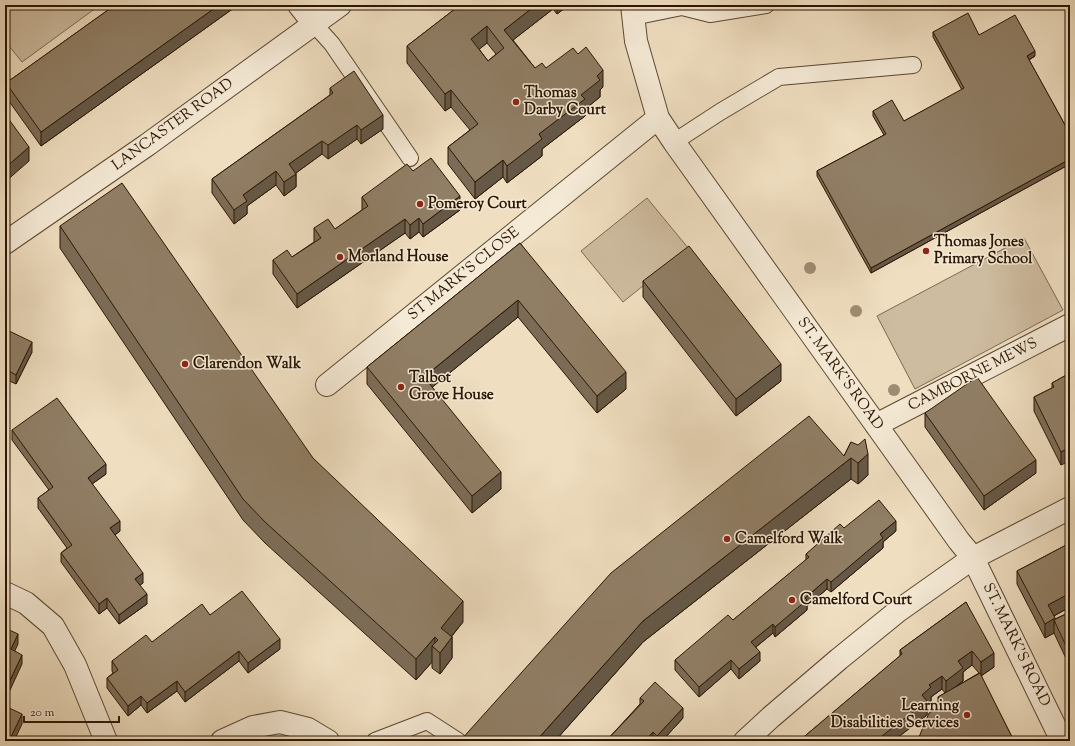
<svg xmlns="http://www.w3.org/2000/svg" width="1075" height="746" viewBox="0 0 1075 746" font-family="'Sorts Mill Goudy',serif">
<rect width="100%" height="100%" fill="#efdec0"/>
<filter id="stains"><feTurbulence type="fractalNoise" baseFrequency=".005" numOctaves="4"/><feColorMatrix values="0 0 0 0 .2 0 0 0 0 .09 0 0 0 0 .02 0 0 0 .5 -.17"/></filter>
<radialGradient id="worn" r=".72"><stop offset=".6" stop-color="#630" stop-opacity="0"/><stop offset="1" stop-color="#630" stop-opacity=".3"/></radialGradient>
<path fill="#cebca0" stroke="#7c6952" d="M5,5H100L22,62L5,41Z
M647,198L689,249L623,302L581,251Z
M1024,238L1063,310L915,389L877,316Z"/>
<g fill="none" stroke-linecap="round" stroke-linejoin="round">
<defs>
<path id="service" d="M633,17L682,7L710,14L766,5
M314,24L332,44L410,158
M674,142L720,112L779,77L913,65
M375,741L427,721L458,741"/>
<path id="minor" d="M299,5L314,24
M632,5L636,41L658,118L674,142L959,541L973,558L1062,741
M327,385L658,118
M876,425L1070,325
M5,593L26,603L53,626L75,665L106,741
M222,741L253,727L280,722L308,729L328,741
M745,741L771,717L839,659L898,611L973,558L1070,508"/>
<path id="tertiary" d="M5,243L147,145L340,5"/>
</defs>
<use href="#service" stroke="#5b4832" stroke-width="18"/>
<use href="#minor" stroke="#5b4832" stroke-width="24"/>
<use href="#tertiary" stroke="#5b4832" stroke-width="24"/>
<use href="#service" stroke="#f5ead6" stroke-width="16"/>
<use href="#minor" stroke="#f5ead6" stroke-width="22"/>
<use href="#tertiary" stroke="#f5ead6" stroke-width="22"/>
</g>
<g fill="#9e8c72">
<circle cx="810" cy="268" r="6"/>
<circle cx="856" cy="311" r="6"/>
<circle cx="894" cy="390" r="6"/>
</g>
<path fill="#7c6c57" stroke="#2a1603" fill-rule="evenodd" d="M115,5H238L41,146L6,97V83Z
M460,5H569L557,14L553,9L513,40L535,68H546L603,87L600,90V97L585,109V116L542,149V156L507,183L503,177L475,199L448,164V147L470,130L451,107L445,111L407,63V46ZM487,43L496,54L488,61L479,49Z
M933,32L979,35L1035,56L1029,60L1070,134V164L871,273L817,176V171L884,135L873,116V111L904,121L962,90L933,37Z
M330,88L383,129L361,144L357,139L328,159L322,154L296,173V187L284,196L276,185L247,206V214L234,224L212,193V179L330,95Z
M413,171L460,210L423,237L419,232L410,239L405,233L297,308L273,274V260L292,257L314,242V228L335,229L362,210V197Z
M60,226L313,458L463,622L452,636V658L440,674L432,668V662L416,680L265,543L243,520L60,248Z
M520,243L626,389L597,413L518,317L432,387L501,489L472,513L367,384V367Z
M643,281L781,381L736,416L643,297Z
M5,329L32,352L16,384L5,379Z
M1070,373L1061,465L1034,411V397L1052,388V383Z
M925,413L1036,473L984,510L925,427Z
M12,430L106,474L92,484L120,531L115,535L143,583L139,585L147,604L119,624L107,608L99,614L61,562V553L67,548L38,508V498L49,490L12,440Z
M851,442L868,475L858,484L851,479L643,642L555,741H460L844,456Z
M844,528L896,531L883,542V548L831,592L827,589L807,606V610L775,637L773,633L756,647L760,661L739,679L731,669L699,697L675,670V660L733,620L806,560V554Z
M1070,543V607L1054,616L1055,619L1070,612V667L1054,633L1045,638L1017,584V571Z
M966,602L994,667L981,676L1014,741H919V737L938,707V697L945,693L942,689L931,697V701L927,705V715L893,741H799L900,656V650ZM972,665L979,673L957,686L963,681V672Z
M210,615L280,649L248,673L239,661L185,702L177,691L147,713L141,705L128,716L107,688V678L113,673L112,671V661Z
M640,698L683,718L662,741H606L640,704Z"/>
<path fill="#655847" stroke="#2a1603" d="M219,5H238L41,146V132Z
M536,5H553V9L504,47V30Z
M557,5H569L557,14Z
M487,26V43L471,56V39Z
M1035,51V56L1027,61V56Z
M603,70V87L600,90V97L585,109V116L542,149V156L507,183V166L539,134L581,95L597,76Z
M451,90V107L445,111V94Z
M383,115V129L361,144V130Z
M357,125V139L328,159V145Z
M322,141V154L289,178V164Z
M29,147V161L5,182V168Z
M1070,159V164L871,273V268Z
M503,160V177L475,199V182Z
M276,171V185L247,206V214L234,224V210L243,195Z
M296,174V187L284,196V182Z
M460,196V210L423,237V224Z
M419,218V232L410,239V225Z
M405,219V233L297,308V294Z
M518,300V317L424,394V377Z
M32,342V352L16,384V375Z
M781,364V381L736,416V399Z
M626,372V389L597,413V396Z
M1070,447V461L1061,465V452Z
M868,454V475L858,484V463Z
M851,458V479L643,642L555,741H536L643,621Z
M1036,460V473L984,510V496Z
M106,464V474L88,487V478Z
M501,472V489L472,513V496Z
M120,521V531L110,538V528Z
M896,521V531L883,542V548L831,592V582L880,534Z
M143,573V583L135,589V579Z
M827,579V589L807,606V610L775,637V627L805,598Z
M1070,593V607L1048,619V605Z
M147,594V604L119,624V615Z
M107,598V608L99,614V604Z
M463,601V622L441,649V628Z
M1055,618V623L1054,620V633L1045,638V624Z
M773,624V633L751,651V642Z
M18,634V644L11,659V649Z
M435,637V649L432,646V662L416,680V659Z
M452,637V658L440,674V653Z
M280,639V649L248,673V663Z
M239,651V661L185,702V692Z
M972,651V665L963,672V681L946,694V681L958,661Z
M760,652V661L739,679V669Z
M994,653V667L981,676V662Z
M22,655V664L5,701V691Z
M731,660V669L699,697V687Z
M942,676V689L931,697V701L927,705V715L893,741H882V736L929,685Z
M177,681V691L147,713V703Z
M141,696V705L128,716V706Z
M683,708V718L662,741H657V736Z
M22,714V724L14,741H9Z
M653,732V741H645Z"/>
<path fill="#907e65" stroke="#2a1603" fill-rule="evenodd" d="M115,5H219L41,132L6,83Z
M460,5H536L504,30L535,68L542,63L546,68L573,48L578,54L586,47L603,70L597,76L600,80L581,95L585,99L539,134L542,139L507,166L503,160L475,182L448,147L478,124L451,90L445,94L407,46ZM487,26L504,48L488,61L471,39Z
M968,13L979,35L1015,15L1035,51L1027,56L1070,134V159L871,268L817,171L886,134L873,111L892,100L904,121L964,88L933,32Z
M354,71L383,115L361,130L357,125L328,145L322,141L289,164L296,174L284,182L276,171L243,195L247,201L234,210L212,179L333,93L330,88Z
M5,114L29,147L5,168Z
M431,158L460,196L423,224L419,218L410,225L405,219L297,294L273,260L287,250L292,257L321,238L314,228L328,219L335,229L368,206L362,197L407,164L413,171Z
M122,183L313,458L463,601L441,628L452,637L440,653L432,646L438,640L435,637L416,659L265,522L243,499L60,226Z
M520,243L626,372L597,396L518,300L424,377L501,472L472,496L367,367Z
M689,246L781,364L736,399L643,281Z
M5,329L32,342L16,375L5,369Z
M1070,373V447L1061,452L1034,397L1054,387L1052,383Z
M977,377L1036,460L984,496L925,413Z
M57,398L106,464L88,478L120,521L110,528L143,573L135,579L147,594L119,615L107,598L99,604L61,553L72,545L38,498L53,487L12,430Z
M809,416L844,456L851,442L858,445L865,439L868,454L858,463L851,458L643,621L536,741H460L611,573Z
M879,500L896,521L880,534L883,538L831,582L827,579L805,598L807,600L775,627L773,624L751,642L760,652L739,669L731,660L699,687L675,660L728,615L733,620L809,557L806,554L840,524L844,528Z
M1070,543V593L1048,605L1055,618L1045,624L1017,571Z
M242,591L280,639L248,663L239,651L185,692L177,681L147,703L141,696L128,706L107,678L118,670L112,661L146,635L152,642L202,604L210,615Z
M966,602L994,653L981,662L972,651L958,661L963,668L946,681L942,676L929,685L931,687L922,695L927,701L882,736L886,741H870L868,740L867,741H799L902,654L900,650Z
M1070,612V639L1067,640V648L1054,620Z
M5,628L18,634L11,649L22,655L5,691Z
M1070,639V646L1067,640Z
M980,673L1014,741H921L919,737L929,713L942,705L938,697Z
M655,682L683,708L657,736L653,732L645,741H606L644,701L640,698Z
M5,706L22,714L9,741H5Z"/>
<g fill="#8f2418" stroke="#f5ead6" stroke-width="1.5">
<circle cx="516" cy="102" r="4"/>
<circle cx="420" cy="204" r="4"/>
<circle cx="926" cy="251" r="4"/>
<circle cx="340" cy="257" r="4"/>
<circle cx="185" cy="364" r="4"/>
<circle cx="401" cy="387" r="4"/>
<circle cx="727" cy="539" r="4"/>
<circle cx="792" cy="600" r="4"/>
<circle cx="967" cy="715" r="4"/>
</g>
<g text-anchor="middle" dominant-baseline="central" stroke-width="3" stroke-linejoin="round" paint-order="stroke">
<g font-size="15" font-weight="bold" fill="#2a1603" stroke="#f5ead6" text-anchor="start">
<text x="524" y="93">Thomas<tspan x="524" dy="17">Darby Court</tspan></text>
<text x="428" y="204">Pomeroy Court</text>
<text x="934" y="242">Thomas Jones<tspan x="934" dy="17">Primary School</tspan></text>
<text x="348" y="257">Morland House</text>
<text x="193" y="364">Clarendon Walk</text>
<text x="409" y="378">Talbot<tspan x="409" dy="17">Grove House</tspan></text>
<text x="735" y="539">Camelford Walk</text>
<text x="800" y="600">Camelford Court</text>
<text x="959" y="706" text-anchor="end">Learning<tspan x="959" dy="17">Disabilities Services</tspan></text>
</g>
<g font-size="15" fill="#2a1603" stroke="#f5ead6">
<text transform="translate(173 125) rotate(-36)">LANCASTER ROAD</text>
<text transform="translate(464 274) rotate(-39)">ST MARK'S CLOSE</text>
<text transform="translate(840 374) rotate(54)">ST. MARK'S ROAD</text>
<text transform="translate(973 375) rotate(-27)">CAMBORNE MEWS</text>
<text transform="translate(1016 645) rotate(64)">ST. MARK'S ROAD</text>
</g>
</g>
<rect width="1075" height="746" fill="none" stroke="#efdec0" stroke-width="20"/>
<rect x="6" y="6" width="1063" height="734" fill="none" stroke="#2a1603" stroke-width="2"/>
<rect x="10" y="10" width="1055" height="726" fill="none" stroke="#2a1603"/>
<path d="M24 716v6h95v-6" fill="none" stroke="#2a1603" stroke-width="2"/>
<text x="30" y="716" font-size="12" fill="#2a1603" stroke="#f5ead6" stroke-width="3" paint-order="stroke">20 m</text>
<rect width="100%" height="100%" filter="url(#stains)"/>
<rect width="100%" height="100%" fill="url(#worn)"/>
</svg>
